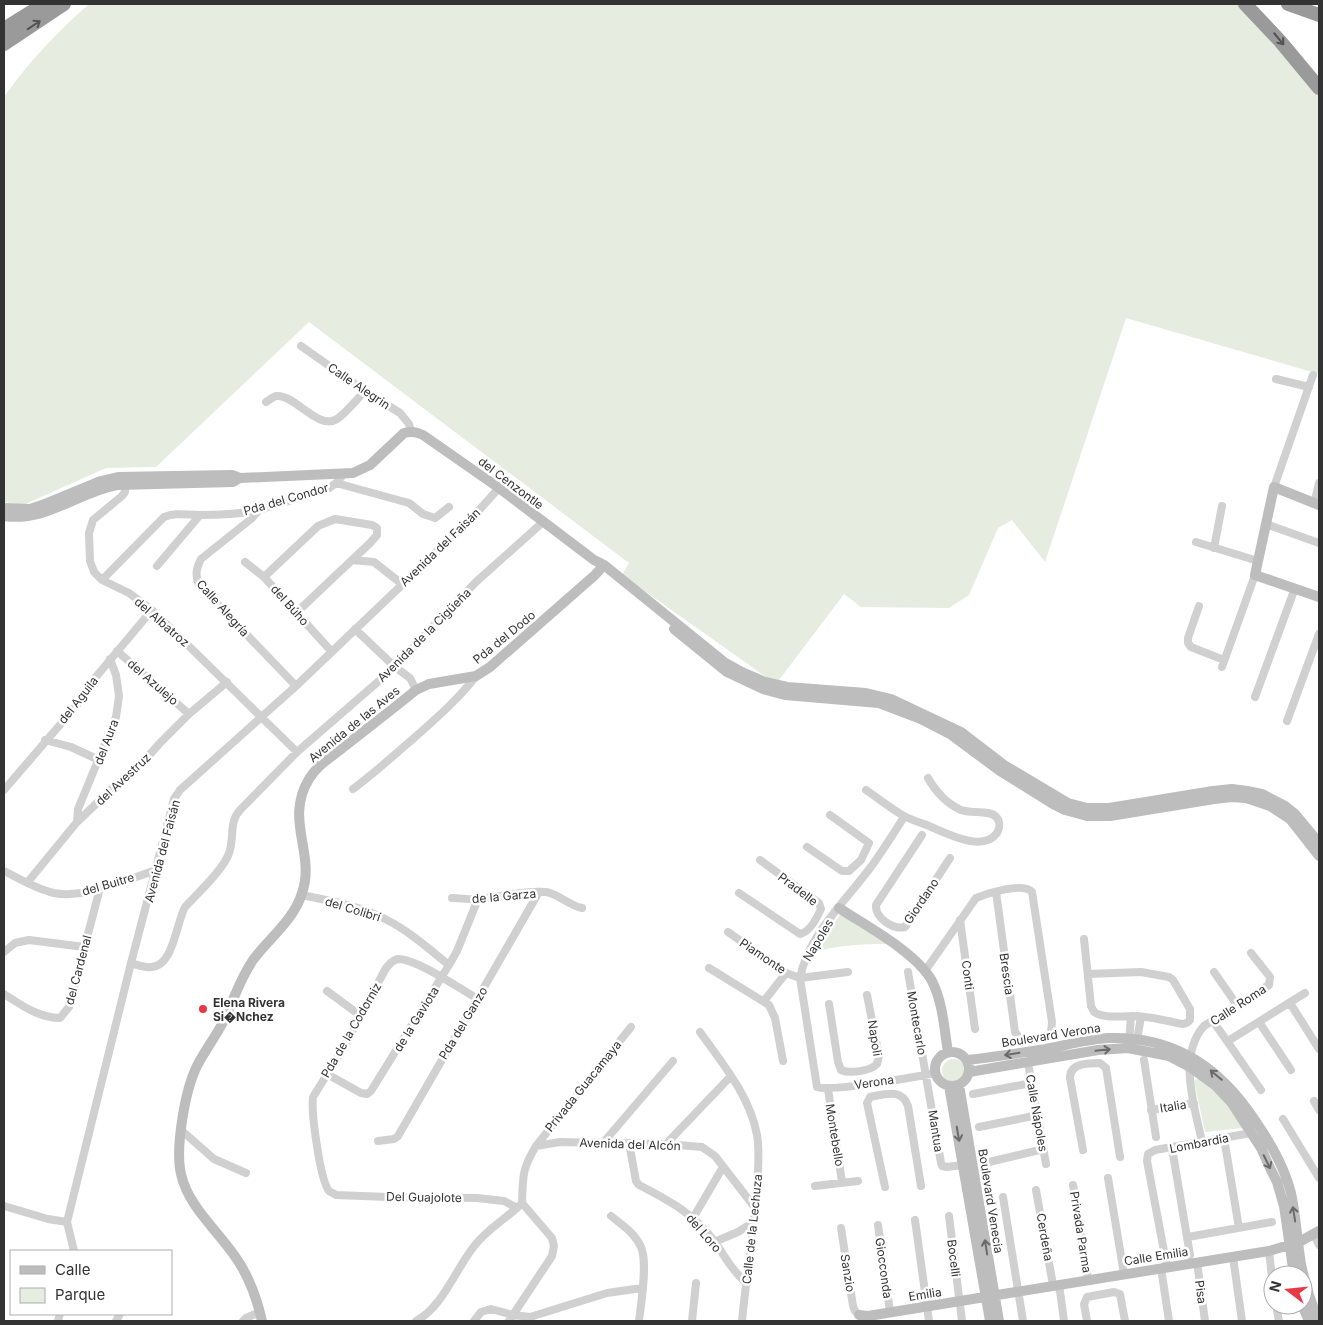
<svg xmlns="http://www.w3.org/2000/svg" width="1323" height="1325" viewBox="0 0 1323 1325" font-family="Inter,sans-serif">
<rect width="100%" height="100%" fill="#fff"/>
<path fill="#e6ecdf" d="M89,4H1242L1319,84V374L1126,318L1045,562L1012,520L998,528L969,595L949,608L861,607L844,594L776,684L622,575L629,563L309,322L156,467L106,468L23,505L4,502V97C28,63 57,32 89,4Z
M841,914H843L887,944C861,944 838,945 814,952L827,932Z
M942 1071a12 12 0 1 1 24 0a12 12 0 1 1-24 0Z
M1201,1077L1220,1093L1243,1128L1205,1132L1194,1081Z"/>
<g fill="none" stroke-linecap="round" stroke-linejoin="round">
<path stroke="#d0d0d0" stroke-width="8" d="M301,346L365,391L400,413L409,424L411,431
M1276,379L1309,387
M266,402C269,400 273,397 276,396C295,394 318,431 337,419C346,413 357,399 365,391
M336,483L409,503L423,514L435,518L449,507
M125,485V492L122,496L93,520L89,533L90,561L94,572L102,580L129,593L152,610L297,752
M1274,487L1313,375
M1314,504L1319,483
M259,510L251,519L201,559C196,569 195,575 199,585L296,686
M1266,524L1319,543
M1196,542L1258,561
M1214,548L1222,506
M352,560L374,562L402,584
M245,562L264,577L332,652
M157,566L200,515
M264,577L318,526L335,519L372,525L377,528V535L370,543L296,613
M102,580L164,517C176,512 186,515 199,515C218,515 240,514 259,510L328,489L336,483L343,475
M1199,606L1188,638V643L1191,647L1224,660
M355,629L395,667L410,678L416,690
M117,651L189,714
M1222,667L1255,575
M1255,697L1295,588
M1287,721L1319,634
M45,740L71,747L99,760
M353,789C377,771 399,751 422,731C441,714 460,697 476,676
M4,790L77,705L95,678L152,610
M866,790C878,798 891,809 904,816C912,820 921,823 929,826C946,833 983,853 997,833C1000,828 1000,822 997,818C991,809 971,814 961,810C947,804 935,791 928,778
M904,817C893,834 882,852 870,868C845,902 808,935 800,978L817,1087C832,1092 915,1077 935,1073
M77,822L78,809L116,717L119,696L116,675L110,659
M922,835L876,905C875,918 893,930 905,927L950,858
M807,847L842,871H849L861,860L869,843L830,815
M4,871C20,879 36,889 54,893C85,899 127,880 156,870
M27,883L77,822L117,784L136,770L160,743L189,714L227,682
M739,893L800,934C810,932 817,918 821,909L819,903L760,860
M302,895C330,901 361,906 387,920C409,931 429,949 449,965
M452,898C461,898 470,900 479,899C502,897 523,890 546,892C559,894 568,905 582,908
M960,920L975,1029
M728,932L786,973L800,978L848,972
M1084,939L1091,1006L1094,1012C1105,1019 1125,1016 1137,1016C1149,1017 1161,1019 1173,1022C1180,1024 1185,1026 1190,1020V1009L1173,980L1169,977L1141,972L1088,974
M4,952L15,943L29,940L84,947
M131,963C137,965 144,968 151,967C173,967 176,924 185,907C197,894 224,869 229,853C235,837 228,822 241,809L297,752L395,667L436,623L477,581L543,522
M709,968L769,1005L775,1018L783,1061
M925,971L976,898C988,893 1023,882 1032,892L1052,1022L1051,1033C1040,1041 1022,1045 1015,1032L996,892
M908,972L941,1163L942,1166L947,1167L963,1165
M1214,972L1237,1005
M327,991L361,1016
M4,994C21,1005 39,1018 60,1018L69,1007L100,888
M478,999C460,989 417,959 398,959C392,960 390,964 386,968L341,1052L313,1097C311,1112 320,1180 329,1191C332,1193 333,1193 336,1195L388,1197L477,1198L504,1201L517,1208
M764,1001L786,973
M1290,1003L1319,1049
M829,1004L838,1062L841,1070C850,1074 870,1071 877,1064L879,1056L867,995
M1213,1021L1261,1090
M1259,1022L1291,1070
M700,1032C722,1063 750,1096 757,1135C760,1152 758,1171 757,1188C754,1233 746,1277 742,1321
M1137,1040L1141,1017
M1228,1041L1305,993
M1129,1043L1131,1016
M1144,1060L1156,1137
M1028,1063L1046,1164
M327,1074L361,1093L367,1094L371,1091L449,965L457,951L478,899
M828,1089L842,1182
M973,1094L1032,1083
M1314,1101L1319,1110
M1151,1110L1194,1103
M1283,1119L1319,1178
M979,1127L1038,1115
M181,1130L214,1159L246,1173
M1224,1138L1239,1228
M378,1141L394,1139L398,1136L539,892
M1202,1142C1195,1108 1177,1056 1204,1026L1269,985L1270,977L1251,953
M603,1143L673,1061
M629,1143L636,1181L639,1185C670,1201 693,1213 715,1242C726,1258 730,1268 745,1282
M666,1144L731,1076
M536,1146L560,1142L603,1143L666,1144L702,1147L715,1156L756,1209
M1172,1148L1190,1255
M1083,1150L1070,1078C1070,1063 1088,1063 1100,1063L1106,1068L1120,1157
M989,1162L1044,1149
M1108,1178L1124,1274
M1073,1185L1088,1279
M815,1186L858,1181
M885,1187L867,1103L870,1097C885,1094 902,1088 908,1106L921,1186
M1036,1190L1053,1285
M1003,1197L1023,1321
M522,1203C523,1176 522,1169 536,1146L631,1027
M4,1206L48,1219L67,1222
M611,1216C622,1225 635,1233 641,1247C648,1262 641,1304 639,1321
M949,1216L962,1321
M693,1218L723,1167
M915,1220L929,1321
M878,1225L890,1312
M841,1228L853,1306L855,1311L859,1315
M1314,1235L1319,1245
M1188,1237L1272,1222
M714,1242L738,1232L754,1222
M74,1251L67,1222L131,963L174,799L180,790L296,686L471,519L499,488
M1269,1251L1273,1286
M1233,1257L1242,1321
M1197,1262L1205,1321
M1167,1267L1147,1161L1148,1154L1155,1150L1251,1133
M1161,1268L1169,1321
M1059,1284L1064,1321
M1276,1305L1279,1321
M58,1321L60,1314
M116,1321L120,1314
M243,1321L246,1318L260,1312
M416,1321C443,1307 456,1268 475,1245C487,1230 505,1219 519,1206
M474,1321L481,1312L491,1309L513,1315L530,1317L607,1293L642,1288
M509,1321L552,1256L554,1246L552,1238L522,1203
M692,1321L696,1283
M1087,1321L1084,1304L1087,1297L1114,1292L1120,1294L1125,1321"/>
<path stroke="#bdbdbd" stroke-width="10" d="M1319,505L1274,487L1255,575L1319,597
M4,508L30,509L45,504L101,481L118,477L232,475L240,478L353,473L370,465L404,433C412,431 416,432 423,435L499,488L594,560L604,565L724,662L742,672L765,682L787,687L866,693L891,699L961,732L1004,765L1068,803L1087,808H1109L1213,791L1232,789L1247,791L1262,794L1285,806L1295,814L1319,843
M4,516C47,522 76,493 117,485L233,482L240,478
M674,629L727,672L763,689L785,695L879,703L921,719L950,734L1000,771L1053,804L1065,810L1087,816H1110L1214,799L1232,797L1246,798L1270,806L1290,819L1319,856
M839,908C866,926 916,952 932,981C943,1003 944,1028 948,1052
M935 1069a17 17 0 1 1 34 0a17 17 0 1 1-34 0Z
M967,1060C994,1057 1020,1053 1046,1049C1067,1045 1088,1039 1109,1038C1168,1036 1213,1062 1247,1109C1265,1134 1283,1162 1291,1193C1296,1216 1297,1240 1301,1264C1305,1284 1311,1303 1319,1321
M969,1072L1098,1050L1128,1048L1169,1056L1190,1067L1216,1086L1231,1102L1261,1148L1270,1168L1277,1182L1284,1206L1294,1275
M959,1085L999,1321
M949,1086L990,1321
M1302,1305L1309,1321
M859,1315L868,1316L1269,1251L1299,1242L1319,1231
M262,1321C257,1299 248,1274 234,1255C216,1229 188,1206 181,1174C175,1148 185,1090 197,1066C204,1052 214,1039 222,1024C233,1003 239,980 253,960C269,938 294,920 302,893C316,854 284,820 309,779C317,765 333,756 345,746C369,727 393,709 416,690L429,684L476,676L490,667L595,575L604,565"/>
<path stroke="#9a9a9a" stroke-width="14" d="M1245,4L1280,41L1319,88
M1288,4L1319,15
M4,29L44,4
M4,44L64,4"/>
</g>
<defs><path id="oneway-shaft" d="M-6 0H5M1.5-3L5.5 0L1.5 3" fill="none" stroke-width="1.6" stroke-linecap="round" stroke-linejoin="round" transform="scale(1.25)"/></defs>
<g stroke="#525252">
<use href="#oneway-shaft" transform="translate(34 25) rotate(-34)"/>
<use href="#oneway-shaft" transform="translate(1279 39) rotate(50)"/>
</g>
<g stroke="#6a6a6a">
<use href="#oneway-shaft" transform="translate(1103 1050) rotate(-6)"/>
<use href="#oneway-shaft" transform="translate(1012 1054) rotate(171)"/>
<use href="#oneway-shaft" transform="translate(1216 1075) rotate(-140)"/>
<use href="#oneway-shaft" transform="translate(958 1134) rotate(80)"/>
<use href="#oneway-shaft" transform="translate(1267 1162) rotate(64)"/>
<use href="#oneway-shaft" transform="translate(1294 1214) rotate(-99)"/>
<use href="#oneway-shaft" transform="translate(986 1247) rotate(-99)"/>
</g>
<circle fill="#e63946" stroke="#fff" stroke-width="2" cx="203" cy="1009" r="5"/>
<g text-anchor="middle" dominant-baseline="central" stroke-width="5" stroke-linejoin="round" paint-order="stroke">
<g font-size="12" fill="#333" stroke="#fff">
<text transform="translate(359 386) rotate(34)">Calle Alegrin</text>
<text transform="translate(511 483) rotate(37)">del Cenzontle</text>
<text transform="translate(286 499) rotate(-16)">Pda del Condor</text>
<text transform="translate(440 547) rotate(-44)">Avenida del Faisán</text>
<text transform="translate(290 605) rotate(48)">del Búho</text>
<text transform="translate(223 608) rotate(48)">Calle Alegría</text>
<text transform="translate(162 622) rotate(41)">del Albatroz</text>
<text transform="translate(424 635) rotate(-45)">Avenida de la Cigüeña</text>
<text transform="translate(504 637) rotate(-39)">Pda del Dodo</text>
<text transform="translate(153 682) rotate(41)">del Azulejo</text>
<text transform="translate(78 700) rotate(-52)">del Aguila</text>
<text transform="translate(354 724) rotate(-39)">Avenida de las Aves</text>
<text transform="translate(106 742) rotate(-69)">del Aura</text>
<text transform="translate(123 779) rotate(-43)">del Avestruz</text>
<text transform="translate(162 851) rotate(-75)">Avenida del Faisán</text>
<text transform="translate(108 884) rotate(-16)">del Buitre</text>
<text transform="translate(798 889) rotate(37)">Pradelle</text>
<text transform="translate(504 896) rotate(-5)">de la Garza</text>
<text transform="translate(921 901) rotate(-56)">Giordano</text>
<text transform="translate(353 909) rotate(17)">del Colibrí</text>
<text transform="translate(818 940) rotate(-59)">Napoles</text>
<text transform="translate(763 956) rotate(34)">Piamonte</text>
<text transform="translate(78 970) rotate(-75)">del Cardenal</text>
<text transform="translate(1007 974) rotate(82)">Brescia</text>
<text transform="translate(968 975) rotate(83)">Conti</text>
<text transform="translate(1238 1005) rotate(-33)">Calle Roma</text>
<text transform="translate(416 1019) rotate(-58)">de la Gaviota</text>
<text transform="translate(463 1023) rotate(-59)">Pda del Ganzo</text>
<text transform="translate(917 1023) rotate(80)">Montecarlo</text>
<text transform="translate(351 1030) rotate(-60)">Pda de la Codorniz</text>
<text transform="translate(1051 1035) rotate(-9)">Boulevard Verona</text>
<text transform="translate(875 1038) rotate(81)">Napoli</text>
<text transform="translate(874 1082) rotate(-8)">Verona</text>
<text transform="translate(583 1086) rotate(-51)">Privada Guacamaya</text>
<text transform="translate(1173 1106) rotate(-9)">Italia</text>
<text transform="translate(1037 1113) rotate(80)">Calle Nápoles</text>
<text transform="translate(936 1131) rotate(81)">Mantua</text>
<text transform="translate(835 1135) rotate(81)">Montebello</text>
<text transform="translate(1199 1143) rotate(-11)">Lombardia</text>
<text transform="translate(630 1144) rotate(2)">Avenida del Alcón</text>
<text transform="translate(424 1197) rotate(1)">Del Guajolote</text>
<text transform="translate(991 1201) rotate(81)">Boulevard Venecia</text>
<text transform="translate(752 1229) rotate(-84)">Calle de la Lechuza</text>
<text transform="translate(1081 1232) rotate(81)">Privada Parma</text>
<text transform="translate(704 1233) rotate(49)">del Loro</text>
<text transform="translate(1045 1237) rotate(80)">Cerdeña</text>
<text transform="translate(1156 1256) rotate(-9)">Calle Emilia</text>
<text transform="translate(954 1258) rotate(83)">Bocelli</text>
<text transform="translate(884 1268) rotate(82)">Giocconda</text>
<text transform="translate(848 1273) rotate(81)">Sanzio</text>
<text transform="translate(1201 1292) rotate(83)">Pisa</text>
<text transform="translate(925 1294) rotate(-9)">Emilia</text>
</g>
<g font-size="12" font-weight="bold" fill="#333" stroke="#fff" text-anchor="start">
<text x="213" y="1002">Elena Rivera<tspan x="213" dy="14">Si�Nchez</tspan></text>
</g>
</g>
<rect width="1323" height="1325" fill="none" stroke="#333333" stroke-width="10"/>
<rect x="10" y="1250" width="162" height="65" fill="#ffffff" stroke="#adadad"/>
<rect x="20" y="1266" width="25" height="8" fill="#bdbdbd" stroke="#adadad"/>
<text x="55" y="1275" font-size="15" fill="#333333">Calle</text>
<rect x="20" y="1288" width="25" height="15" fill="#e6ecdf" stroke="#adadad"/>
<text x="55" y="1300" font-size="15" fill="#333333">Parque</text>
<g transform="translate(1288 1290) rotate(286)"><circle r="24" fill="#ffffff" stroke="#adadad"/>
<path d="M0-4L9 19L0 12L-9 19Z" fill="#e63946"/>
<text y="-8" font-size="14" font-weight="bold" text-anchor="middle" fill="#333333">N</text>
</g>
</svg>
